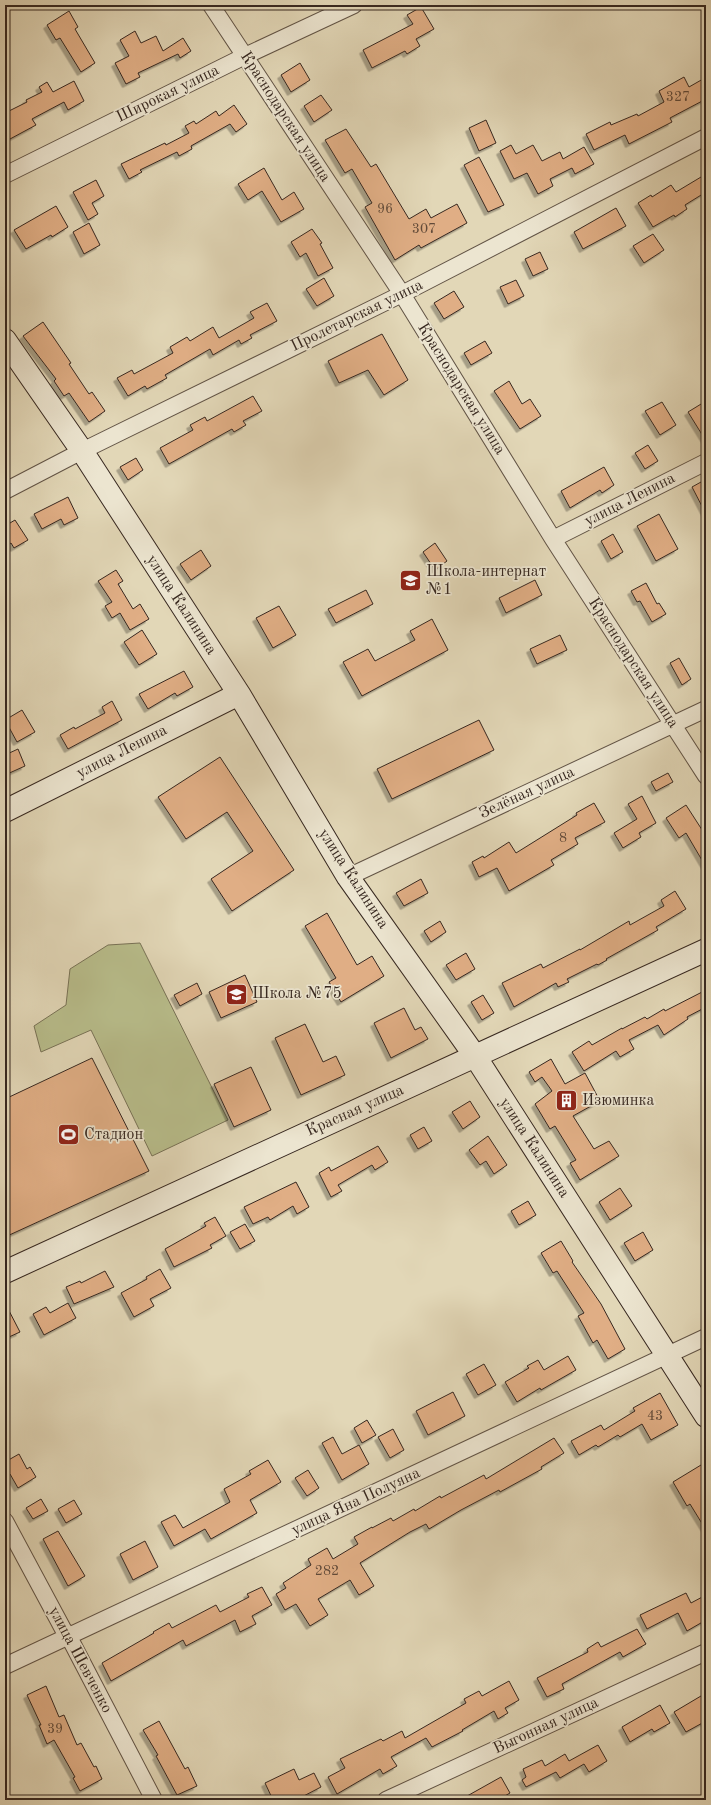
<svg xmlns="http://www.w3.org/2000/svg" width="711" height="1805" viewBox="0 0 711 1805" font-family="'Old Standard TT',serif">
<defs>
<filter id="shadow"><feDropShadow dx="-3.5" dy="3.5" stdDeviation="0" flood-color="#0004"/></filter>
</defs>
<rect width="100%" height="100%" fill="#e2d7b7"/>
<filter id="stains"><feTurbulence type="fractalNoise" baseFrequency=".005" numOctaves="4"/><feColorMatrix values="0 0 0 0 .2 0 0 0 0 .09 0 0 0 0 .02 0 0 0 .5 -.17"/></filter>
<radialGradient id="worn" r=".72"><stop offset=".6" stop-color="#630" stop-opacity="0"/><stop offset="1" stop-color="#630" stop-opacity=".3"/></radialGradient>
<path fill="#b8bd8b" stroke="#787256" d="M140,943L228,1120L152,1156L91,1030L41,1052L34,1026L66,1005L70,969L108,945Z"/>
<path fill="#e0ae85" stroke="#372820" filter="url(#shadow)" d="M421,7L434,29L416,39L420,46L407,54L405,51L372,68L363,50L413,24L407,15Z
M69,11L78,27L75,29L95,63L81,72L60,38L56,40L47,25Z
M135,31L141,43L156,36L163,51L183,38L191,51L180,58L178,54L138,73L140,77L126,84L115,63L129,56L120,40Z
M300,63L310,80L291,92L281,75Z
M684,77L689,87L703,79L706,85V99L670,118L672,122L629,144L625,135L594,150L586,134L610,122L611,125L637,114L638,116L664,102L659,91Z
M74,81L84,101L68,110L64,102L32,119L36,125L10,139L5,128V113L27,102L26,100L42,92L39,87L47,82L53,92Z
M321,95L332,110L314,122L304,106Z
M234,105L247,124L236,132L230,124L191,146L192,149L179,156L177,152L140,170L142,172L129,179L121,164L165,143L166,145L189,133L185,126L194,121L196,124L216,111L219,116Z
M486,120L496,143L479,151L469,128Z
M346,129L371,167L376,164L409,219L426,209L431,218L457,204L467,223L421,248L419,245L395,260L365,207L372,203L352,169L345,173L325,140Z
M511,145L516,154L533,145L542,161L560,152L563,159L584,147L594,164L575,174L572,168L550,179L553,186L538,194L527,173L514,179L500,151Z
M479,157L504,205L488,212L464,165Z
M264,168L282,200L294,192L304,209L281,222L262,191L248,200L238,184Z
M706,174V192L685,205L687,209L675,217L674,215L653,227L638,203L651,195L652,197L671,185L676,192Z
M96,180L104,196L92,203L98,214L88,220L73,192Z
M56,206L68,227L52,237L51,235L26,249L14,230Z
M616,208L626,226L583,249L574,232Z
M89,223L100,245L84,254L73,232Z
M312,229L322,243L320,244L333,268L318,276L306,253L300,257L291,242Z
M653,234L664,250L644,263L633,246Z
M540,252L548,269L533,276L525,259Z
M324,278L334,296L317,306L306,289Z
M516,280L524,296L508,304L500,287Z
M454,291L464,307L444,319L434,303Z
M267,303L277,321L250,335L252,338L241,344L239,340L213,355L210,349L165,375L167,378L147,389L145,386L128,396L117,378L132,370L134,374L173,353L170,347L187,337L190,341L213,327L219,338L254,318L250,312Z
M43,322L71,363L69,364L89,394L92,392L105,411L89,422L69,393L64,396L54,381L56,379L23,336Z
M382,334L408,380L384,395L368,370L339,383L328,361Z
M485,341L492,353L471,365L464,353Z
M509,381L522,404L530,399L541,416L520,429L494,391Z
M253,396L262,411L243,421L246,425L234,432L232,429L169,464L160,448L193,430L190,425L205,417L207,421Z
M706,401V441L688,412Z
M662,402L676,425L660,435L645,411Z
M648,445L658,461L645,469L635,453Z
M136,458L143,470L128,480L120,467Z
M604,467L614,485L602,493L600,490L570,508L561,491Z
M701,482L706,491V514L692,487Z
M68,497L78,518L64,525L61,519L42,529L34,514Z
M659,514L678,549L656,561L637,526Z
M15,520L28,540L14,548L11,543L5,547V526Z
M613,534L623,552L611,559L601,541Z
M435,543L447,561L435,570L423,552Z
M201,550L211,566L191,580L180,564Z
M116,570L123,581L118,584L133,609L140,604L149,619L130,630L120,613L112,618L105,606L112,602L98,581Z
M535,580L542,595L506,613L499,598Z
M646,583L657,604L659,603L666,614L652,622L640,601L637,602L631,591Z
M366,590L373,604L336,623L328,609Z
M279,606L296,635L273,648L256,618Z
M432,619L448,650L362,696L343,662L368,649L375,661L415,640L410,631Z
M142,630L157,654L139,665L124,642Z
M560,635L567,650L537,664L530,649Z
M679,658L691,679L682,685L670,663Z
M184,671L193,687L177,696L175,693L148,709L139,694Z
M112,701L122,720L68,749L60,735L74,727L75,729L105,713L102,707Z
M22,710L35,732L17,742L5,720Z
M479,720L494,750L392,799L377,769Z
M18,749L25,766L5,775V755Z
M220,757L294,870L232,911L211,879L253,851L227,812L186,839L158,797Z
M668,773L673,782L656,791L651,782Z
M642,796L656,823L639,833L641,837L623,848L614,833L637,819L628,804Z
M594,803L605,822L575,838L578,844L551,860L554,865L509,891L497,868L479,877L472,862L483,856L484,858L509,842L516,853L577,815L576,813Z
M686,805L706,836V867L686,833L679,838L666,818Z
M421,879L428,893L404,906L396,893Z
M675,891L686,909L656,927L658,930L606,959L607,960L598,965L597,964L567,979L569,982L558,987L556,983L514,1007L502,983L541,964L543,968L580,949V950L629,921L630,925L664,906L661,900Z
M327,913L357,965L372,956L384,976L341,1002L329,982L336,978L305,926Z
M440,921L446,932L431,942L424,931Z
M466,953L475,969L456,980L446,965Z
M245,975L257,1002L221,1018L209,992Z
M197,983L202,994L180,1006L174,995Z
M706,990V1007L687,1017L688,1019L664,1035L658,1025L629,1040L634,1049L620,1057L616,1051L584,1071L572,1052L589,1041L592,1045L622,1028V1029L645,1017L647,1019L664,1009L665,1011Z
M483,995L494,1013L482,1020L471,1002Z
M404,1008L415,1030L421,1027L428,1039L391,1058L374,1023Z
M305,1024L323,1062L336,1056L345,1075L301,1095L275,1038Z
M92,1058L149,1171L5,1237V1099Z
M551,1059L565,1084L585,1073L600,1101L573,1116L594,1149L609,1141L619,1156L580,1180L570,1163L576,1160L555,1126L550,1129L535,1104L552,1091L542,1077L535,1082L529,1072Z
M251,1067L271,1110L234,1127L214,1084Z
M470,1101L480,1117L463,1129L452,1112Z
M424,1127L432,1141L418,1149L410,1135Z
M488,1136L507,1165L494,1174L486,1161L480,1165L469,1150Z
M378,1146L388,1162L375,1170L372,1165L338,1185L342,1191L331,1197L319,1173L329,1167L331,1171Z
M296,1182L309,1207L297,1214L293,1206L270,1220L268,1217L253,1224L244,1207Z
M620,1188L632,1206L610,1220L599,1202Z
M528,1201L536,1215L519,1225L511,1211Z
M215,1217L226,1236L210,1245L212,1248L174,1267L165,1249L206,1226L204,1223Z
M245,1224L255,1241L240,1249L230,1232Z
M643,1232L653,1250L635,1261L624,1243Z
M561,1241L573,1261L572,1262L601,1304L625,1349L608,1359L597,1340L593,1343L578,1316L584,1313L557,1271L553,1273L541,1253Z
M160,1269L171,1288L150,1299L154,1306L134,1317L121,1293L147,1279L146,1277Z
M105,1271L114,1287L74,1304L66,1287L80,1281L81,1283Z
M5,1303L20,1332L9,1337L5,1330Z
M68,1303L76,1318L44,1335L33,1314L46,1307L50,1313Z
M568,1356L576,1370L541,1390L540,1388L517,1402L505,1382L529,1368L527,1366L538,1360L544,1370Z
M484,1364L496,1385L478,1395L466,1374Z
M453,1392L465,1416L428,1435L416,1411Z
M660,1393L678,1425L651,1440L642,1424L620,1437L618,1435L598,1447L596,1445L579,1455L571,1441L601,1425L604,1430L635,1411L633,1408Z
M367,1420L376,1435L362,1443L354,1428Z
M393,1429L404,1450L390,1458L378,1437Z
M333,1437L342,1454L359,1445L369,1464L342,1480L322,1443Z
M554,1438L564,1453L541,1467L542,1469L500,1492L499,1490L461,1510L429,1529L426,1524L410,1532L360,1563L374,1586L359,1595L350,1580L318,1599L328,1615L310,1626L296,1604L285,1610L276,1594L286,1588L283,1583L311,1565L308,1559L327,1548L333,1559L358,1544L354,1537L372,1527V1528L391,1518L393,1521L414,1509L415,1511L440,1496L441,1498L484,1475L486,1479Z
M19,1454L27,1469L30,1467L36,1477L18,1488L10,1474L5,1476V1462Z
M268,1460L281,1482L250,1500L257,1513L211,1539L205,1529L174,1546L161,1522L175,1515L183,1528L230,1502L224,1489L251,1474L249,1471Z
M701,1465L706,1473V1530L690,1504L687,1506L673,1482Z
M308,1470L319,1488L307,1496L295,1478Z
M41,1499L48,1511L33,1519L26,1508Z
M74,1500L82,1514L66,1523L58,1509Z
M58,1531L85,1576L68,1586L43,1539Z
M145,1541L158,1567L133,1580L120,1554Z
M262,1587L272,1605L252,1616L256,1624L240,1632L235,1620L186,1646L183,1640L111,1681L102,1663L154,1633L153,1632L169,1623L172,1628L216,1605L220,1612L249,1597L247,1594Z
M686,1593L691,1603L706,1595V1620L687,1631L678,1613L647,1629L640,1615Z
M637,1629L646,1644L623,1657L620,1652L562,1684L564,1689L547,1697L537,1678L588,1652L587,1649L598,1642L601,1647Z
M509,1681L519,1700L505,1708L508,1713L498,1719L494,1711L462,1730L463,1731L432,1747L426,1738L391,1757L397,1766L383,1774L380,1769L337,1794L328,1777L345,1768L340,1759L381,1739L383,1741L402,1731L405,1738L466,1703L464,1699L479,1691L482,1696Z
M46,1686L59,1717L64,1715L77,1745L81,1743L94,1767L96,1766L102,1779L80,1791L73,1778L75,1777L54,1740L47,1744L39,1725H41L27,1695Z
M706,1693V1721L686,1732L674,1712Z
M660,1705L670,1723L654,1732L652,1729L630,1742L622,1727Z
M159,1721L185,1769L188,1767L197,1786L177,1795L156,1756L158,1755L143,1730Z
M598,1745L607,1761L589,1772L584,1764L560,1778L556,1772L526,1787L522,1780L526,1777L523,1769L542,1760L545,1766L565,1754L569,1761Z
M294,1769L299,1780L314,1773L321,1787L296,1800H273L265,1783Z
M501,1777L510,1793L498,1800H460Z"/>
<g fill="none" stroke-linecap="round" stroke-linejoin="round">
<defs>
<path id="street" d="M211,5L402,294L553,539L706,776
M5,175L245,56L354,5
M5,491L82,451L402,294L706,137
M553,539L706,462
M348,877L706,709
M5,1521L63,1629L69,1637L154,1800
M5,1666L706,1337
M386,1800L706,1652"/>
<path id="secondary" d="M5,340L82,451L239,694L348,877L475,1056L706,1416
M5,811L239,694
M5,1272L706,950"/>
</defs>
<use href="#street" stroke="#625446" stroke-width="18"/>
<use href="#secondary" stroke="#372820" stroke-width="24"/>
<use href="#street" stroke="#ece5d0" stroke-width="16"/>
<use href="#secondary" stroke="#ece5d0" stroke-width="22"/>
</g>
<defs>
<symbol id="school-square" viewBox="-11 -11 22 22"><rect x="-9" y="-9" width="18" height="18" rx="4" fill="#8f2418" stroke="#ece5d0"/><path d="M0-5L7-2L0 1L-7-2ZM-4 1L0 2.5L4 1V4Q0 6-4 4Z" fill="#fff"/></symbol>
<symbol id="building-square" viewBox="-11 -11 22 22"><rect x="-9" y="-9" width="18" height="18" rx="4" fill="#8f2418" stroke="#ece5d0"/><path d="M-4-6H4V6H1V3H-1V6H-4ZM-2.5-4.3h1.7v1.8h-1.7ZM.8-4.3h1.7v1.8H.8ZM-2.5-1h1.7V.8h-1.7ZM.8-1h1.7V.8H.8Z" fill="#fff"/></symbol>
<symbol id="stadium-square" viewBox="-11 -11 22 22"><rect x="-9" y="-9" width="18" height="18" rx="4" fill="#8f2418" stroke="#ece5d0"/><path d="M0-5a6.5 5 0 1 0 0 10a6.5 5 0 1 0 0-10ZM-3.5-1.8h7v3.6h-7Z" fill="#fff"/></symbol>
</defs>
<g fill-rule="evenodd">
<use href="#school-square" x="398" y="568" width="25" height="25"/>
<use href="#school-square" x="224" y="982" width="25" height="25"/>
<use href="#building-square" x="554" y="1088" width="25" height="25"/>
<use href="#stadium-square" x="56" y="1122" width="25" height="25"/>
</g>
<g text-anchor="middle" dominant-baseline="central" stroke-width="3.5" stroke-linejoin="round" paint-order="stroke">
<g font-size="14" fill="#614a39">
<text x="678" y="97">327</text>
<text x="385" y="209">96</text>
<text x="424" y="229">307</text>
<text x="563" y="838">8</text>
<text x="655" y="1416">43</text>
<text x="327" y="1571">282</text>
<text x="55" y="1729">39</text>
</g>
<g font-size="16" fill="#372820" stroke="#ece5d0">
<text transform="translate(168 94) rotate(-26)">Широкая улица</text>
<text transform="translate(285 117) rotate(57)">Краснодарская улица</text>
<text transform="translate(357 316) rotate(-26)">Пролетарская улица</text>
<text transform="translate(461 389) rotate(58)">Краснодарская улица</text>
<text transform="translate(630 500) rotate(-27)">улица Ленина</text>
<text transform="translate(181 605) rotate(57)">улица Калинина</text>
<text transform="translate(633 663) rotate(57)">Краснодарская улица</text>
<text transform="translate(122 752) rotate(-27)">улица Ленина</text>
<text transform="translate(527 793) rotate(-25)">Зелёная улица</text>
<text transform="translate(353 879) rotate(57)">улица Калинина</text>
<text transform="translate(355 1111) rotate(-24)">Красная улица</text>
<text transform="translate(534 1148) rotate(57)">улица Калинина</text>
<text transform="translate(356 1502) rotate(-25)">улица Яна Полуяна</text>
<text transform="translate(80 1660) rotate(62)">улица Шевченко</text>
<text transform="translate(546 1726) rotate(-25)">Выгонная улица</text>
</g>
<g font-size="16" fill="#372820" stroke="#ece5d0" text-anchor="start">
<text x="426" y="572">Школа-интернат<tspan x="426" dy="18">№1</tspan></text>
<text x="252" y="994">Школа №75</text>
<text x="582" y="1101">Изюминка</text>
<text x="84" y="1135">Стадион</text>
</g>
</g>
<rect width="711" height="1805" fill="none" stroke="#e2d7b7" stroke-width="20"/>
<rect x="6" y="6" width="699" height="1793" fill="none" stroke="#372820" stroke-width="2"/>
<rect x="10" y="10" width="691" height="1785" fill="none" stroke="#372820"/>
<rect width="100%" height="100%" filter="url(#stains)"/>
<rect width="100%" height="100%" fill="url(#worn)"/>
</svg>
